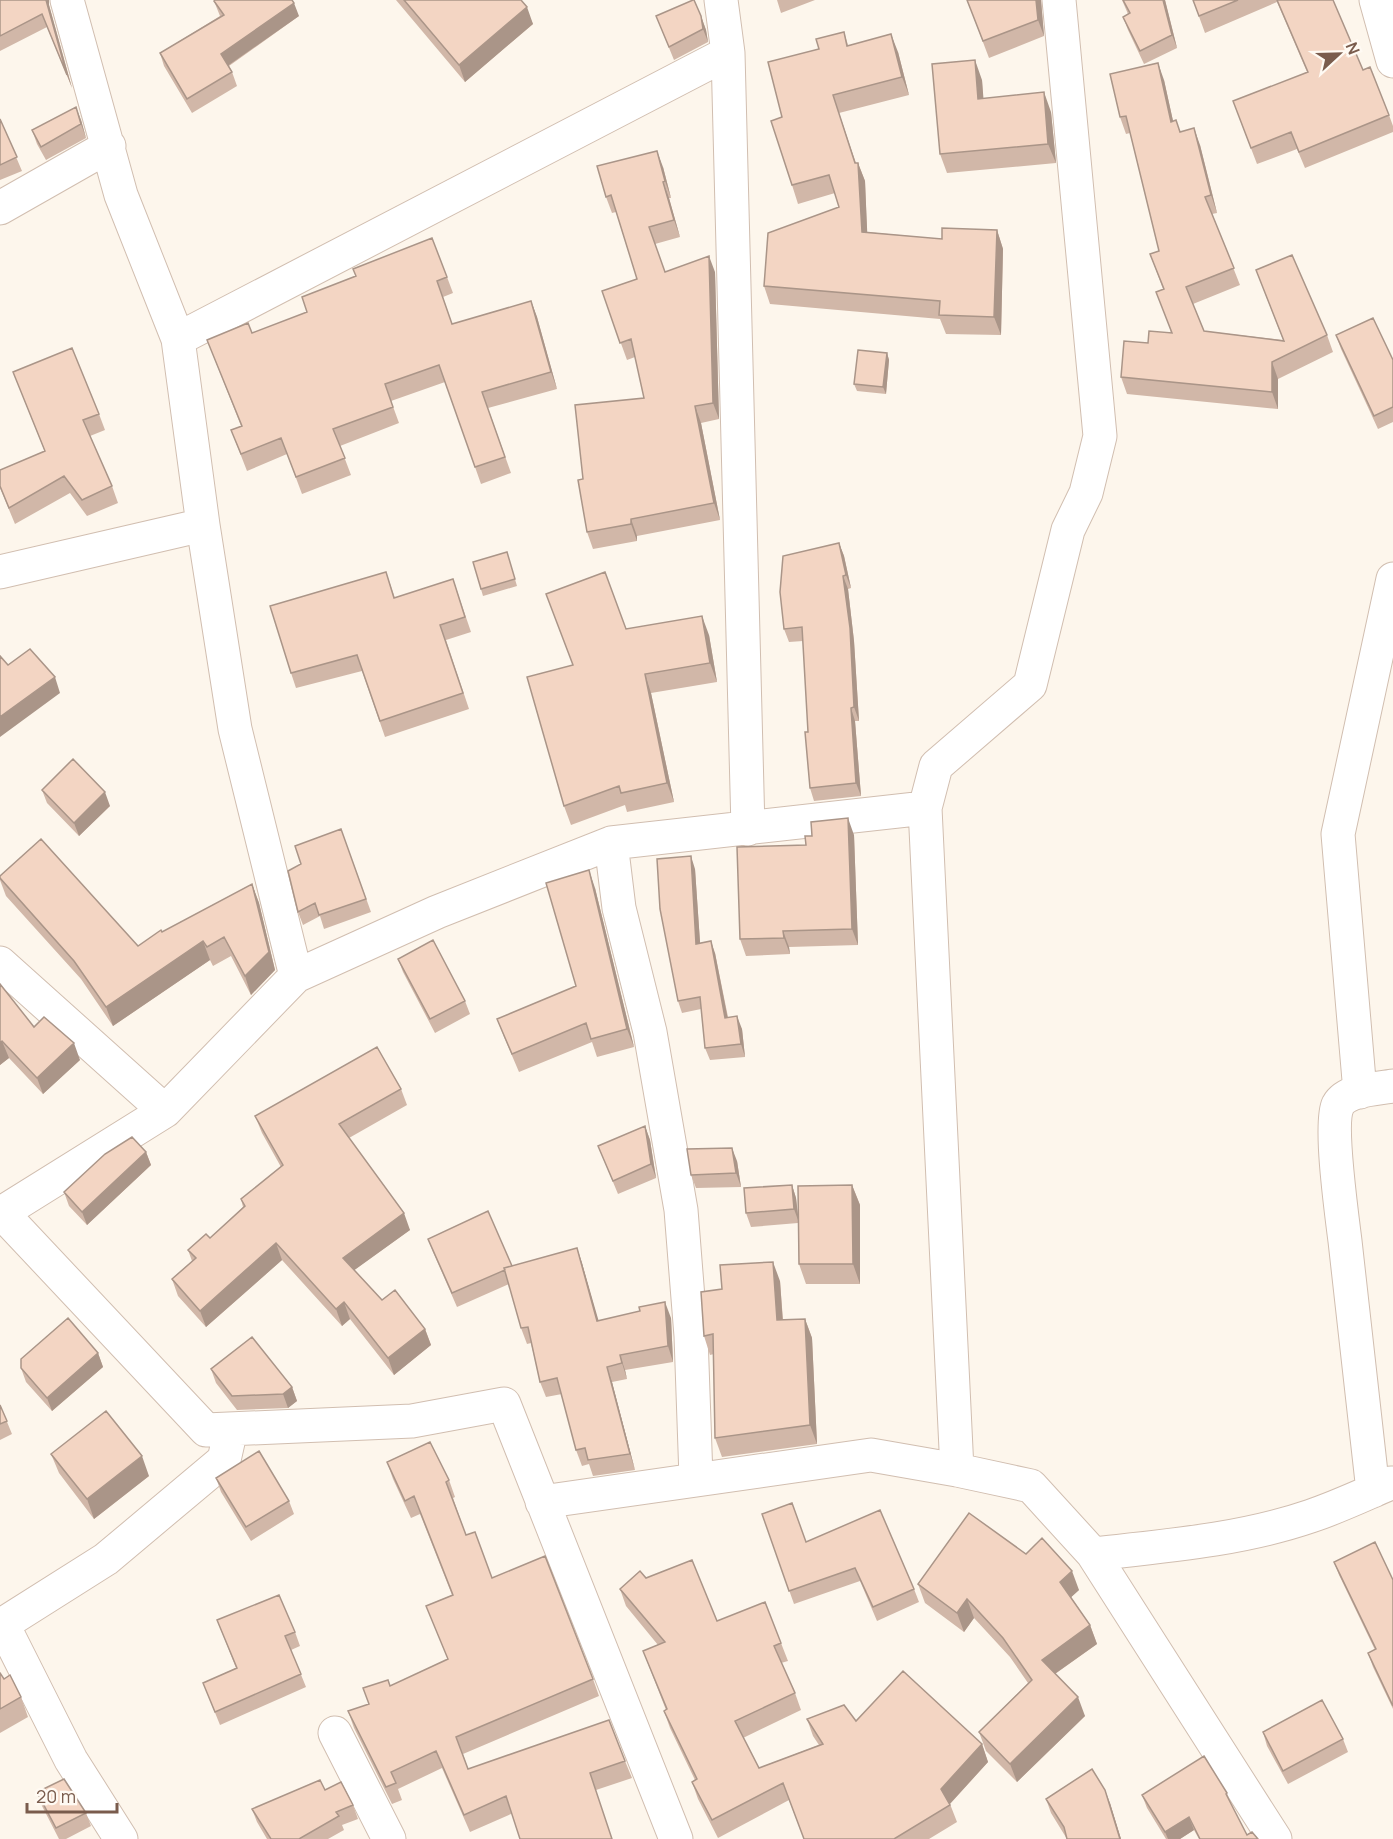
<svg xmlns="http://www.w3.org/2000/svg" width="1393" height="1839" viewBox="0 0 1393 1839" font-family="Manrope,sans-serif">
<rect width="100%" height="100%" fill="#fdf6ec"/>
<g fill="none" stroke-linecap="round" stroke-linejoin="round">
<defs>
<path id="minor" d="M721,0L728,53L748,829
M1376,0L1393,61
M0,208L109,146
M178,339L728,53
M0,572L203,525
M611,843L619,908L650,1032L681,1210L691,1336L696,1478
M0,963L165,1111
M296,976L437,912L611,843L925,808
M1360,1092L1338,834L1393,579
M2,1213L206,1430L412,1421L504,1404L676,1839
M0,1214L165,1111L296,976L235,729L203,525L178,339L121,195L67,0
M957,1470L925,808L936,766L1030,685L1068,530L1086,493L1100,436L1059,0
M1373,1491C1364,1408 1354,1324 1345,1241C1342,1217 1329,1123 1338,1105C1347,1089 1377,1089 1393,1086
M542,1502L871,1455L957,1470L1031,1486L1093,1554L1275,1839
M1093,1554C1165,1546 1241,1540 1311,1516C1338,1507 1365,1494 1391,1483
M3,1625L71,1760L121,1839
M0,1626L106,1559L224,1460L231,1429
M335,1733L389,1839"/>
</defs>
<use href="#minor" stroke="#d1beb0" stroke-width="35"/>
<use href="#minor" stroke="#fff" stroke-width="33"/>
</g>
<path fill="#d1b7a8" d="M0,0L49,5L72,88L47,27L0,51Z
M396,0H521L533,24L465,82Z
M777,0H815L781,13Z
M967,0H1041L1044,36L989,58Z
M1122,0H1165L1177,48L1144,64L1128,30L1123,17L1128,14Z
M1193,0H1333L1363,70L1389,115L1393,126V132L1305,168L1297,149L1257,164L1239,117L1307,72L1277,2L1205,33Z
M214,1L299,16L229,66L232,72L237,86L192,113L164,66L160,53L220,16Z
M656,16H701L706,30L708,42L674,60Z
M844,32L848,45L898,52L909,95L839,113L856,163H858L865,181L867,232L942,239L997,230L1003,249L1001,335L946,334L940,319L770,304L764,286L839,207L835,193L798,204L792,185L782,117L819,49Z
M982,80L983,98L1051,112L1056,163L947,173L940,154Z
M1164,80L1173,121L1181,132L1200,145L1217,213L1212,214L1240,285L1193,304L1204,331L1283,340L1256,270L1327,335L1333,352L1278,379V409L1127,394L1121,377L1148,343L1171,333L1163,289L1150,254L1159,251L1130,133L1126,134L1120,117Z
M0,119L22,171L0,180Z
M81,120L86,138L46,160L37,144L32,130Z
M663,167L671,198H669L680,237L655,244L665,272H715L719,419L701,423L720,520L637,536V541L593,549L587,532L583,479L644,398L635,357L627,360L602,291L637,279L616,212L612,213L606,197Z
M447,277L453,293L443,297L452,324L531,301L537,317L557,389L488,408L511,473L481,484L445,382L391,401L399,423L340,446L351,475L302,494L287,454L247,471L231,430L241,426L207,340L252,333Z
M1336,335L1393,360V422L1378,429L1341,349Z
M887,353L889,360L886,394L857,391L854,384Z
M13,372L99,414L105,430L90,436L112,486L118,503L87,516L70,493L15,524L0,488V470L45,452Z
M839,543L844,556L851,588L848,589L854,641L859,721H855L861,796L814,801L810,788L808,732L803,641L789,642L784,629Z
M509,559L517,586L483,596L473,562Z
M386,572L395,598L453,579L471,632L446,640L469,709L385,737L362,671L296,688L291,673Z
M626,629L709,635L717,682L651,693L674,802L627,812L625,805L571,825L564,806L572,665Z
M42,790L110,806L79,836L47,803Z
M341,829L371,912L324,929L320,916L303,925L298,912L301,864Z
M854,835L858,945L789,947L790,954L746,956L740,939L806,845Z
M695,869L700,943L715,953L728,1017L742,1029L745,1057L710,1060L705,1048L701,1009L682,1013L678,1001Z
M0,876L138,946L252,884L259,903L275,970L251,995L231,956L213,966L210,960L113,1026L81,979L6,896L0,880Z
M595,888L634,1047L597,1057L592,1042L519,1072L504,1037L497,1019L576,986Z
M398,959L465,1001L470,1014L435,1033L403,972Z
M0,984L34,1027L80,1060L43,1094L9,1058L0,1065Z
M401,1089L407,1105L349,1138L410,1230L354,1270L382,1300L425,1329L431,1345L394,1375L350,1319L342,1326L282,1260L206,1327L178,1296L172,1279L192,1261L188,1250L210,1238L243,1207L241,1199L281,1167L262,1133L255,1116Z
M645,1126L650,1140L656,1178L618,1194L598,1146Z
M146,1152L151,1165L87,1225L69,1206L64,1192Z
M737,1161L741,1187L696,1188L691,1175Z
M792,1185L796,1198L798,1218L852,1185L860,1205V1284H806L799,1264L798,1223L751,1227L746,1213Z
M428,1239L512,1266L577,1248L582,1263L598,1321L671,1318L673,1362L625,1370L627,1379L612,1382L635,1470L593,1476L589,1464L582,1466L576,1450L562,1394L546,1397L540,1382L531,1343L527,1344L521,1328L509,1284L457,1307L433,1252Z
M780,1281L783,1320L805,1319L812,1338L817,1444L722,1457L715,1438L714,1354L710,1355L704,1336Z
M98,1353L103,1367L52,1411L26,1382L21,1368Z
M211,1369L292,1387L297,1401L288,1408L237,1410L216,1383Z
M0,1405L12,1434L0,1440Z
M51,1454L149,1476L94,1519L59,1473Z
M387,1462L449,1480L455,1497L453,1498L466,1535L492,1578L593,1679L599,1696L463,1754L468,1769L625,1761L632,1778L596,1790L511,1814L470,1832L442,1768L398,1789L402,1800L392,1804L354,1728L348,1711L369,1704L390,1686L448,1659L426,1606L452,1595L420,1514L411,1518L393,1479Z
M216,1478L289,1501L294,1514L251,1541L221,1492Z
M762,1514L806,1542L914,1589L919,1602L877,1621L860,1581L794,1604Z
M1026,1554L1079,1590L1071,1597L1090,1625L1097,1644L1055,1674L1085,1716L1017,1782L986,1751L979,1732L1028,1683L1010,1657L974,1618L964,1632L925,1603L918,1584Z
M1334,1562L1393,1580V1709L1373,1667L1368,1653L1375,1650L1339,1575Z
M646,1578L717,1621L781,1643L788,1661L781,1663L795,1693L801,1710L743,1738L759,1768L819,1745L813,1736L807,1719L856,1721L982,1744L988,1762L950,1804L957,1822L929,1839H804L789,1800L718,1838L698,1799L692,1782L695,1780L670,1728L664,1711L666,1710L643,1651L658,1645L626,1606L620,1589Z
M217,1620L295,1632L300,1646L291,1650L306,1687L220,1725L203,1683L236,1668Z
M0,1673L4,1679L21,1697L28,1717L0,1733Z
M1263,1732L1343,1739L1348,1752L1288,1784L1267,1746Z
M325,1790L353,1805L358,1819L342,1825L344,1830L328,1839H267L257,1822L252,1809Z
M37,1792L86,1813L91,1826L66,1839H59L42,1806Z
M1227,1793L1232,1806L1247,1835L1258,1839H1199L1194,1830L1180,1839H1166L1147,1808L1142,1795Z
M1046,1799L1110,1803L1121,1839H1067L1051,1813Z"/>
<path fill="#aa9588" d="M46,0H49V5L72,88L67,75Z
M1036,0H1041L1044,36L1038,20Z
M1163,0H1165L1177,48L1172,35Z
M294,3L299,16L226,67L221,54Z
M527,7L533,24L465,82L459,65Z
M701,16L706,30L708,42L703,29Z
M891,34L898,52L909,95L902,77Z
M975,60L982,80L985,118L978,99Z
M1158,63L1164,80L1177,139L1171,122Z
M1044,92L1051,112L1056,163L1048,144Z
M833,95L858,171V163L865,181L868,250L862,232Z
M76,107L81,120L86,138L81,124Z
M1194,128L1200,145L1217,213L1211,195Z
M657,151L663,167L671,198L665,181Z
M663,182L669,198L680,237L674,220Z
M997,230L1003,249L1001,335L994,317Z
M709,256L715,272L719,419L713,403Z
M531,301L537,317L557,389L551,372Z
M887,353L889,360L886,394L883,387Z
M1272,362L1278,379V409L1272,392Z
M695,406L701,423L720,520L714,503Z
M631,519L637,536V541L631,524Z
M839,543L844,556L851,588L846,575Z
M843,576L848,589L854,641L859,721L854,707Z
M702,616L709,635L717,682L710,663Z
M645,674L651,693L674,802L667,783Z
M55,677L60,693L0,737V717Z
M851,708L855,721L861,796L856,783Z
M105,792L110,806L79,836L74,823Z
M848,818L854,835L858,945L852,929Z
M691,856L695,869L701,956L696,944Z
M589,870L595,888L634,1047L627,1029Z
M252,884L259,903L275,970L251,995L245,976Z
M783,931L789,947L790,954L784,938Z
M203,941L210,960L113,1026L106,1007Z
M711,941L715,953L730,1030L725,1018Z
M737,1016L742,1029L745,1057L741,1044Z
M2,1041L9,1058L0,1065V1043Z
M74,1043L80,1060L43,1094L37,1078Z
M645,1126L650,1140L656,1178L651,1164Z
M732,1148L737,1161L741,1187L736,1173Z
M146,1152L151,1165L87,1225L82,1212Z
M792,1185L796,1198L799,1223L794,1209Z
M852,1185L860,1205V1284L853,1264Z
M404,1213L410,1230L349,1274L343,1258Z
M276,1243L282,1260L206,1327L200,1311Z
M577,1248L582,1263L603,1336L597,1321Z
M773,1262L780,1281L784,1339L777,1320Z
M344,1302L350,1319L342,1326L336,1309Z
M665,1302L671,1318L673,1362L668,1346Z
M805,1319L812,1338L817,1444L810,1425Z
M425,1329L431,1345L394,1375L388,1358Z
M98,1353L103,1367L52,1411L47,1398Z
M620,1355L625,1370L627,1379L622,1363Z
M607,1367L612,1382L635,1470L630,1454Z
M292,1387L297,1401L288,1408L283,1394Z
M142,1456L149,1476L94,1519L87,1499Z
M1072,1571L1079,1590L1067,1601L1060,1582Z
M967,1599L974,1618L964,1632L957,1613Z
M1090,1625L1097,1644L1049,1678L1042,1660Z
M1078,1697L1085,1716L1017,1782L1010,1764Z
M982,1744L988,1762L947,1807L941,1789Z
M1105,1790L1110,1803L1121,1839H1120Z
M1189,1817L1194,1830L1180,1839H1168L1165,1832Z"/>
<path fill="#f3d5c3" stroke="#aa9588" stroke-width="1.5" d="M0,0H46L67,75L42,14L0,36Z
M215,0H292L294,3L221,54L232,72L187,99L160,53L224,15L214,1Z
M404,0H521L527,7L459,65Z
M693,0H694L701,16L703,29L669,47L656,16Z
M967,0H1036L1038,20L983,41Z
M1123,0H1163L1172,35L1140,51L1123,17L1130,13Z
M1193,0H1238L1199,16Z
M1277,0H1333L1363,70L1370,67L1389,115L1299,152L1291,132L1251,148L1233,101L1308,72Z
M844,32L847,46L891,34L902,77L833,95L855,163H858L862,232L942,239V228L997,230L994,317L939,315L940,301L764,286L768,233L839,207L829,175L792,185L771,121L782,117L768,62L819,49L816,39Z
M975,60L978,99L1044,92L1048,144L940,154L932,64Z
M1158,63L1171,122L1176,120L1180,132L1194,128L1211,195L1205,197L1234,268L1186,287L1204,331L1284,341L1256,270L1292,255L1327,335L1272,362V392L1121,377L1124,341L1148,343L1149,331L1172,333L1156,292L1164,289L1150,254L1159,251L1126,116L1120,117L1110,74Z
M76,107L81,124L41,147L32,130Z
M0,119L17,157L0,165Z
M657,151L665,181L663,182L674,220L649,227L665,272L709,256L713,403L695,406L714,503L631,519V524L587,532L578,480L583,479L575,405L644,398L631,339L620,343L602,291L637,279L611,195L606,197L597,166Z
M432,238L447,277L437,281L452,324L531,301L551,372L482,392L505,457L475,467L439,365L385,384L393,407L333,429L345,458L296,477L281,438L241,454L231,430L242,426L207,340L248,323L252,333L307,312L302,297L356,276L353,269Z
M1373,318L1393,360V407L1374,416L1336,335Z
M72,348L99,414L83,420L112,486L82,500L64,476L9,508L0,486V470L45,451L13,372Z
M858,350L887,353L883,387L854,384Z
M839,543L846,575L843,576L850,628L854,707L851,708L856,783L810,788L805,732H808L802,627L784,629L780,592L783,556Z
M507,552L515,579L481,589L473,562Z
M386,572L394,598L453,579L465,617L440,625L463,693L380,721L357,655L291,673L270,606Z
M605,572L626,629L702,616L710,663L645,674L667,783L621,793L619,786L564,806L527,677L573,665L546,594Z
M30,649L55,677L0,717V656L8,665Z
M73,759L105,792L74,823L42,790Z
M848,818L852,929L783,931L784,938L740,939L737,847L806,845L805,836H812L811,822Z
M341,829L366,899L319,915L315,903L298,912L288,871L301,864L295,846Z
M41,839L138,946L161,930L162,932L252,884L269,952L245,976L224,937L207,947L203,941L106,1007L74,961L0,878V876Z
M691,856L696,944L711,941L725,1018L737,1016L741,1044L705,1048L700,997L678,1001L660,909L657,859Z
M589,870L627,1029L591,1039L586,1023L512,1054L497,1019L576,986L546,883Z
M433,940L465,1001L430,1019L398,959Z
M0,984L34,1027L44,1017L74,1043L37,1078L2,1041L0,1043Z
M377,1047L401,1089L339,1124L404,1213L343,1258L382,1300L395,1290L425,1329L388,1358L344,1302L336,1309L276,1243L200,1311L172,1279L196,1258L188,1250L206,1234L210,1238L245,1206L241,1199L283,1165L255,1116Z
M645,1126L651,1164L613,1181L598,1146Z
M132,1137L146,1152L82,1212L64,1192L105,1154Z
M732,1148L736,1173L691,1175L687,1149Z
M792,1185L794,1209L746,1213L744,1188Z
M852,1185L853,1264H799L798,1186Z
M488,1211L512,1266L504,1268L505,1270L452,1293L428,1239Z
M577,1248L597,1321L640,1311L639,1307L665,1302L668,1346L620,1355L622,1363L607,1367L630,1454L588,1460L585,1448L576,1450L557,1378L540,1382L528,1327L521,1328L504,1268Z
M773,1262L777,1320L805,1319L810,1425L715,1438L713,1334L704,1336L701,1292L722,1289L720,1265Z
M68,1318L98,1353L47,1398L21,1368V1359Z
M252,1337L292,1387L283,1394L232,1396L211,1369Z
M0,1405L7,1421L0,1424Z
M106,1411L142,1456L87,1499L51,1454Z
M430,1442L449,1480L446,1482L466,1535L475,1532L492,1578L545,1556L593,1679L456,1737L468,1769L609,1720L625,1761L590,1773L612,1839H520L506,1796L464,1815L436,1751L391,1772L396,1783L386,1787L348,1711L369,1704L363,1688L388,1680L390,1686L448,1659L426,1606L453,1595L414,1496L405,1501L387,1462Z
M259,1451L289,1501L246,1527L216,1478Z
M792,1503L806,1542L880,1510L914,1589L873,1607L855,1568L789,1591L762,1514Z
M969,1513L1026,1554L1042,1538L1072,1571L1060,1582L1090,1625L1042,1660L1078,1697L1010,1764L979,1732L1032,1680L1003,1638L967,1599L957,1613L918,1584Z
M1375,1542L1393,1580V1706L1368,1653L1376,1649L1334,1562Z
M692,1560L717,1621L765,1602L781,1643L774,1646L795,1693L735,1721L759,1768L823,1744L807,1719L844,1705L856,1721L903,1671L982,1744L941,1789L950,1805L894,1839H804L783,1783L712,1820L692,1782L697,1779L664,1711L667,1709L643,1651L665,1642L620,1589L640,1571L646,1578Z
M279,1595L295,1632L285,1636L301,1674L215,1712L203,1683L237,1668L217,1620Z
M0,1673L4,1679L10,1675L21,1697L0,1709Z
M1322,1700L1343,1739L1283,1771L1263,1732Z
M1204,1756L1227,1793L1226,1794L1247,1835L1252,1832L1258,1839H1200L1189,1817L1165,1832L1142,1795Z
M1092,1769L1105,1790L1120,1839H1067L1064,1827L1046,1799Z
M64,1779L86,1813L56,1828L37,1792Z
M320,1780L325,1790L341,1782L353,1805L336,1812L339,1816L299,1839H271L252,1809Z"/>
<g transform="translate(1339 54) rotate(68)" stroke="#fffaf3" stroke-width="4.5" paint-order="stroke">
<path d="M0-4.5L10 22L0 15L-10 22Z" fill="#7a5c4d"/>
<text y="-9" font-size="16" font-weight="bold" text-anchor="middle" fill="#7a5c4d">N</text>
</g>
<path d="M27 1803v9h90v-9" fill="none" stroke="#7a5c4d" stroke-width="3"/>
<text x="36" y="1803" font-size="18" fill="#7a5c4d" stroke="#fffaf3" stroke-width="4.5" paint-order="stroke">20 m</text>
</svg>
